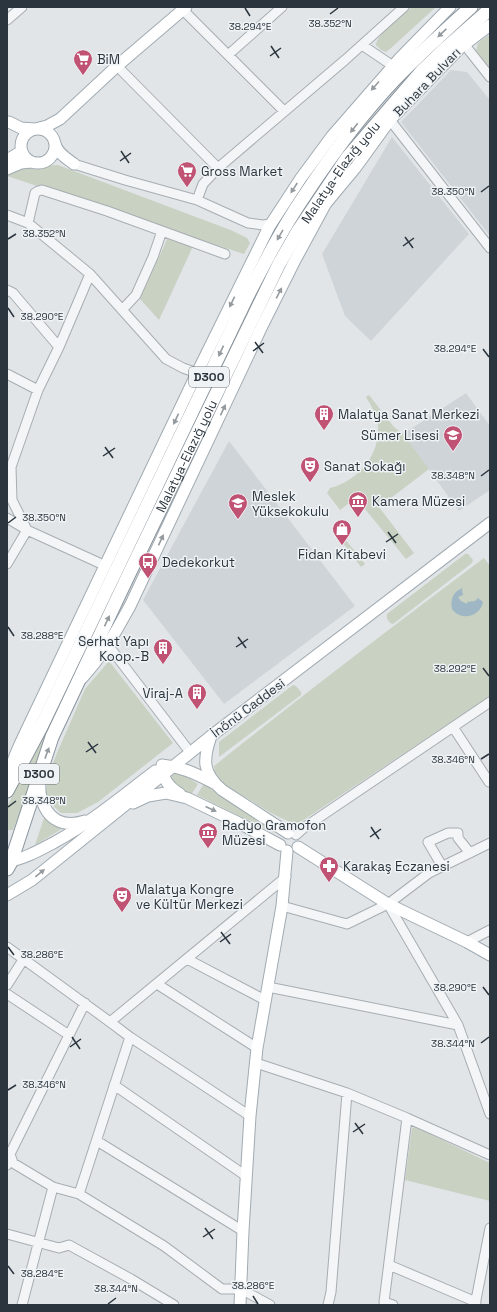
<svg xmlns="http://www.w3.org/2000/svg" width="497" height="1312" viewBox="0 0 497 1312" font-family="'Space Grotesk',sans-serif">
<rect width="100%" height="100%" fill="#e1e5e8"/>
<path fill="#cfd4d9" d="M451,70L467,72L490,100V236L401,122Z
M392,137L469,234L371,341L345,316L322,254Z
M466,393L490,426V490L459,511L403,434Z
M229,441L355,606L224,704L143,600Z"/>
<path fill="#c8d1c2" d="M412,7H436L391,48L386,52L381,50L376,45C377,33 403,15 412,7Z
M490,34V70L476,50L478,43Z
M58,165L233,231L247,238L250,243L244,254L7,176V174L21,167Z
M169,235L194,244L159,320L140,299Z
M369,395L394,427L403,434L429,469L379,507L414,553L406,559L356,498L340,510L327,493L330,488C358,481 380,455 378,426C377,416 371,405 366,397Z
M336,534H341L365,564L361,567Z
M465,554H468L473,560L472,563L393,624C389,623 386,619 387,614Z
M484,558L490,566V696L296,825L273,814L221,783L215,773L214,766C303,695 393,626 484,558Z
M121,576L124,577L47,743L13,830H7V807Z
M109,661L173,743L98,802L77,813H61L51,804L46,792L49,773L57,753L85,689Z
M293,685L296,686L301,692V695L219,757V742Z
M177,771L198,784L191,795L182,791L169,779Z
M205,782L211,789L276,829L274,833L197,795Z
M45,815L65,827L35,845Z
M415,1127L490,1163V1201L405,1180L412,1128Z"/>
<path fill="#9fb7c4" d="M463,588L462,590L463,595L458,597L461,601L467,604V602L475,601L478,598L483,602C481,616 461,622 452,609C450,600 453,591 463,588Z"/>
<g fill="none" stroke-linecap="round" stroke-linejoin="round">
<defs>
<path id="minor" d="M180,7L284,111
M7,20L22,7
M464,44L490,77
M362,45L393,66
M228,55L282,7
M117,66L218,168
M390,120L490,248
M74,164L125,180L197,200L248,223L263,225L270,224
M197,200L203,184L218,168L345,60L404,7
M7,215L28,223L90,274L166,359L183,368L197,373
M28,223L35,193L38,191L42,190L107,211L225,254
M7,290L13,293L59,347
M122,310L136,295L153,257L162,231
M7,374L38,390
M7,518L27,530L106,566
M7,564L27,530L12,500L11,467L38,390L59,347L90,274
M108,645L186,747
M453,727L489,782
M296,835L305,827L490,702
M442,866L428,842L448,833H458V838L470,853
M388,904L458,1025L490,1114
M282,906L347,924L388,904L429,873L490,843
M467,942L490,930
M7,947L110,1022L130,1037L250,1116
M187,959L265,1000
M157,984L257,1048
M7,985L23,960
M268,987L458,1025
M7,994L69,1035
M110,1022L286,877
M256,1063L347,1093L407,1118L490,1155
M114,1085L246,1176
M97,1141L243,1231
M7,1152L10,1154L13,1163L53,1187L79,1194L164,1246L222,1289H241L270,1305
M7,1165L10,1154L85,1003
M79,1194L130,1037
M7,1234L59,1248L69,1245L131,1279L174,1305
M389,1265L476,1302
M22,1305L53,1187
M328,1305L331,1292L347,1093
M393,1305L384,1302L407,1118
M475,1305L490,1228"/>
<path id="major" d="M9,122L21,128L35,129L47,126L60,119L117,66L186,7
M21 146a17 17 0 1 1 34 0a17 17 0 1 1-34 0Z
M55,143C56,152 66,158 74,164
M7,160L22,151
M7,169L21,163L31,162
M322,208L356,167L390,120L461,47L490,25
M82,678C104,654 115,633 130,606L263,324L294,262L326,203
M211,736C203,759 202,773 222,790L288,833
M40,778C40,784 39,791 41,797C47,820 63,828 85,821
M9,784C8,765 22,741 30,723L197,373L269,227L301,178L332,136L400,58L450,7
M180,794C169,787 162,779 162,765C183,767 196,774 214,783
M133,803L148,796L166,793L187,798L239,823L280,845
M298,847L388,904L467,942L490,955
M7,862C24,859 40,850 55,842C91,822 123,796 155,771
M7,895L32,880L211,736L490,523
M240,1305L243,1231L250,1116L257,1048L282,906L287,851"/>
<g id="highway">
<path d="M7,791L41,727L248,295C265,262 282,229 303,198C330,157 360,116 394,80C418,55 445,31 471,7"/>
<path id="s1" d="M7,869L11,862L52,737L128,576L279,264L298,231L347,158L422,71L447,47L490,9"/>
</g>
</defs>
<use href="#minor" stroke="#a7adb2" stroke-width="11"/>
<use href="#major" stroke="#a1abb2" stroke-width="13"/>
<use href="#highway" stroke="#89949d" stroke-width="15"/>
<use href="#minor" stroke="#f3f5f7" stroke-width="9"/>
<use href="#major" stroke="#fff" stroke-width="11"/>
<use href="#highway" stroke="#fff" stroke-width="13"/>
</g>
<defs><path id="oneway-solid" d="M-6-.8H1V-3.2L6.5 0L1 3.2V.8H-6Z"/></defs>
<g fill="#959a9e">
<use href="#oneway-solid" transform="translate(442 33) rotate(137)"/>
<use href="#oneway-solid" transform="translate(375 86) rotate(132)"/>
<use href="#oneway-solid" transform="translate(354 128) rotate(128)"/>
<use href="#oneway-solid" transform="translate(294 188) rotate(123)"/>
<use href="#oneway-solid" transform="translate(280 235) rotate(120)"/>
<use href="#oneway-solid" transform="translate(279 293) rotate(-63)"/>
<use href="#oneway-solid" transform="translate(232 302) rotate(116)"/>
<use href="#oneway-solid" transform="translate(221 351) rotate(115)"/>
<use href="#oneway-solid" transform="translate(223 410) rotate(-65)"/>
<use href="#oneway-solid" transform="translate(176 419) rotate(115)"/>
<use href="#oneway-solid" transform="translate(161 540) rotate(-65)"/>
<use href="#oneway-solid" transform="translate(107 621) rotate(-65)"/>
<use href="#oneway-solid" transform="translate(47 753) rotate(-70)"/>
<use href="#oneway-solid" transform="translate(211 809) rotate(25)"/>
<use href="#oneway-solid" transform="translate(40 873) rotate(-39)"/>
</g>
<path fill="none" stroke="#2b353e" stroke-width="1.5" d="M245,8L250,16M330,14L338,8M271,46L279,58M270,56L281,48M121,151L129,163M120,161L131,153M481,192L489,186M405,237L413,248M8,239L16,234M403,246L414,238M8,308L14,317M255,342L263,353M483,349L489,357M253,351L264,343M105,447L113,458M103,456L115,448M481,476L489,470M8,523L16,517M388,532L396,543M386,542L398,534M8,627L14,636M238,637L246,648M236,647L248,639M483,668L489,676M88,742L96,753M86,752L98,744M481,759L489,754M8,807L16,801M371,827L379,839M370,837L381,829M221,932L230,944M220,942L231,934M8,947L14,955M483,987L489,995M72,1037L80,1049M481,1043L489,1037M70,1047L81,1039M8,1090L16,1085M355,1123L363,1134M353,1132L365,1124M205,1228L213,1239M203,1237L215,1229M8,1266L14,1274M253,1296L258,1304M108,1304L116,1298"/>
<defs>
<symbol id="supermarket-pin" viewBox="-11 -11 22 30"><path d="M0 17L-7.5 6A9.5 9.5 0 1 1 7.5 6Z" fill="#c05274" stroke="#f0f3f5"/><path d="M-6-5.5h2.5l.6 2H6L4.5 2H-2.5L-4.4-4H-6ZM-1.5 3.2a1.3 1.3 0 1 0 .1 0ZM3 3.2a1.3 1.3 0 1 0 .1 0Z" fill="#fff"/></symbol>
<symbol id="building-pin" viewBox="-11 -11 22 30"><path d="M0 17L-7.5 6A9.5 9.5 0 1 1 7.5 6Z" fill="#c05274" stroke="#f0f3f5"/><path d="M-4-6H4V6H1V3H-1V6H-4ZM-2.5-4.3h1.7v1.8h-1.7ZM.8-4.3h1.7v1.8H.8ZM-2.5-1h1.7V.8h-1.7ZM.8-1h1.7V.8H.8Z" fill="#fff"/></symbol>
<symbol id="school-pin" viewBox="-11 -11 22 30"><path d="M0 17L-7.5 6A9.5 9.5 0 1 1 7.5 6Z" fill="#c05274" stroke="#f0f3f5"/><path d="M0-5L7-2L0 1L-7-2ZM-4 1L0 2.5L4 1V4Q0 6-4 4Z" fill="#fff"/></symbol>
<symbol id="theatre-pin" viewBox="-11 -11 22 30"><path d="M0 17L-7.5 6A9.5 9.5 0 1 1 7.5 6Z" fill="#c05274" stroke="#f0f3f5"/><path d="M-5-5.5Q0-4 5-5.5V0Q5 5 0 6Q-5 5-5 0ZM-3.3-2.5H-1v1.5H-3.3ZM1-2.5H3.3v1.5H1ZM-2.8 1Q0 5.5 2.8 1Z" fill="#fff"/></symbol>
<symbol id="museum-pin" viewBox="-11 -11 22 30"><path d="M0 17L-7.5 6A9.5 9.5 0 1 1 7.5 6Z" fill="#c05274" stroke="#f0f3f5"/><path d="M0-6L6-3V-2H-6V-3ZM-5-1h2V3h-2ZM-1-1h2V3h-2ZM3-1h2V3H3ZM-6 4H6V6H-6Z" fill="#fff"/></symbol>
<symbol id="university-pin" viewBox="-11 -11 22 30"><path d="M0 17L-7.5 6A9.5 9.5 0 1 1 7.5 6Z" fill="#c05274" stroke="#f0f3f5"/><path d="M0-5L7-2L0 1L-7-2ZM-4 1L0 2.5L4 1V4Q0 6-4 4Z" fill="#fff"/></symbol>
<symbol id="shop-pin" viewBox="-11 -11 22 30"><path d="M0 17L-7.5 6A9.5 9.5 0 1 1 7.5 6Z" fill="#c05274" stroke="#f0f3f5"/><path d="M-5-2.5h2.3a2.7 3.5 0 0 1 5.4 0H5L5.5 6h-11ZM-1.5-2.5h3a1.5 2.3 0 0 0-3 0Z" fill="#fff"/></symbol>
<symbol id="bus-pin" viewBox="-11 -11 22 30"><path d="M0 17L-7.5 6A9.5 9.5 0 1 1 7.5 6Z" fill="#c05274" stroke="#f0f3f5"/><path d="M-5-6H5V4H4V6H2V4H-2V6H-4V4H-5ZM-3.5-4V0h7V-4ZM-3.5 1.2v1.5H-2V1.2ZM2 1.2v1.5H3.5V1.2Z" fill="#fff"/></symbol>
<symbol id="pharmacy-pin" viewBox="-11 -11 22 30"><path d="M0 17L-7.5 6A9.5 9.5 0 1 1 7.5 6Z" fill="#c05274" stroke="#f0f3f5"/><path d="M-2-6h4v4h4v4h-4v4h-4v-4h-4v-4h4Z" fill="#fff"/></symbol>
</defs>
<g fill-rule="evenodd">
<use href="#supermarket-pin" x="72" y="48" width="22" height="30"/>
<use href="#supermarket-pin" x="176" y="160" width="22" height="30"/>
<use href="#building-pin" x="313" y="403" width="22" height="30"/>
<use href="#school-pin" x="442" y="424" width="22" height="30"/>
<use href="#theatre-pin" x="299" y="455" width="22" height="30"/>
<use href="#museum-pin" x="347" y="490" width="22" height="30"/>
<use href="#university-pin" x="227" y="492" width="22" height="30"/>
<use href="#shop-pin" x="331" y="518" width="22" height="30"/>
<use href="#bus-pin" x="137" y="551" width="22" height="30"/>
<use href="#building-pin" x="152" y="637" width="22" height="30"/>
<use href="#building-pin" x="186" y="682" width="22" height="30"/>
<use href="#museum-pin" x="197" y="821" width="22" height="30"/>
<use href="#pharmacy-pin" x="318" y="855" width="22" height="30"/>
<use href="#theatre-pin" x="111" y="885" width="22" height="30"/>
</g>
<g text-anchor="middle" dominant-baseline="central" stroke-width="3" stroke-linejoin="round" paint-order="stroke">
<g fill="#f0f3f5" stroke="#666e75" stroke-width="1">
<rect x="189" y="367" width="40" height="20" rx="3"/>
<rect x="19" y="764" width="40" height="20" rx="3"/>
</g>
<g font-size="12" font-weight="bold" fill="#2b353e">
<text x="209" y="377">D300</text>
<text x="39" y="774">D300</text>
</g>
<g font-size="13" fill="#2b353e" stroke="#f0f3f5" text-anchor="start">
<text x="97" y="59">BiM</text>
<text x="201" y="171">Gross Market</text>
<text x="338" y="414">Malatya Sanat Merkezi</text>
<text x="439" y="435" text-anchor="end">Sümer Lisesi</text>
<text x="324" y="466">Sanat Sokağı</text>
<text x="252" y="496">Meslek<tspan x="252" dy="15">Yüksekokulu</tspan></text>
<text x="372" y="501">Kamera Müzesi</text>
<text x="342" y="554" text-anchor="middle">Fidan Kitabevi</text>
<text x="162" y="562">Dedekorkut</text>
<text x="149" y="641" text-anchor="end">Serhat Yapı<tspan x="149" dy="15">Koop.-B</tspan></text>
<text x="183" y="693" text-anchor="end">Viraj-A</text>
<text x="222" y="825">Radyo Gramofon<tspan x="222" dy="15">Müzesi</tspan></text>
<text x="343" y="866">Karakaş Eczanesi</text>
<text x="136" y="889">Malatya Kongre<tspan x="136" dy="15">ve Kültür Merkezi</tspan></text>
</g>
<g font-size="13" fill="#2b353e" stroke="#f0f3f5">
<text transform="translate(427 82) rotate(-46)">Buhara Bulvarı</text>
<text stroke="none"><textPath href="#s1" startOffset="775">Malatya-Elazığ yolu</textPath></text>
<text stroke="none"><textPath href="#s1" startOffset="451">Malatya-Elazığ yolu</textPath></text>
<text transform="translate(248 708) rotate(-37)">İnönü Caddesi</text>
</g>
</g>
<g font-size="10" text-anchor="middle" fill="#2b353e" stroke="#f0f3f5" stroke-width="3" stroke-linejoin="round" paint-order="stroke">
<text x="330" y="27">38.352°N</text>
<text x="250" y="30">38.294°E</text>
<text x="453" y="195">38.350°N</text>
<text x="44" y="237">38.352°N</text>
<text x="42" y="320">38.290°E</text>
<text x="455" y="352">38.294°E</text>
<text x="453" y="479">38.348°N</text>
<text x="44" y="521">38.350°N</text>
<text x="42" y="639">38.288°E</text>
<text x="455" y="672">38.292°E</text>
<text x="453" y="763">38.346°N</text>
<text x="44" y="804">38.348°N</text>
<text x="42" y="958">38.286°E</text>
<text x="455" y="991">38.290°E</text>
<text x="453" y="1047">38.344°N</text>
<text x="44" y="1088">38.346°N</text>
<text x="42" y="1277">38.284°E</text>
<text x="253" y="1289">38.286°E</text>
<text x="116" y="1292">38.344°N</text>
</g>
<rect width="497" height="1312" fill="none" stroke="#2b353e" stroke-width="16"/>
</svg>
